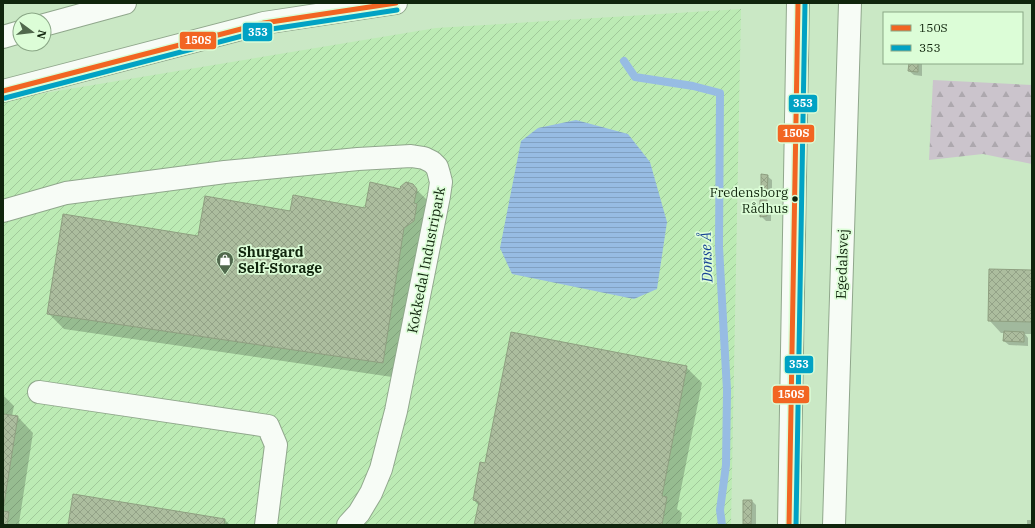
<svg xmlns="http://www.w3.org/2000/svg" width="1035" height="528" viewBox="0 0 1035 528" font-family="'IBM Plex Serif',serif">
<defs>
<pattern id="industrial-furrows" width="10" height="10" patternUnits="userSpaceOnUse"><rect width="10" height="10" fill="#bcebb4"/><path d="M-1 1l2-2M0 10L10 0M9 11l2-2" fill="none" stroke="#a1c99a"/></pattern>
<pattern id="forest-firs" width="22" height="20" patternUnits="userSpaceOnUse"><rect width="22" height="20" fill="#cbc4cc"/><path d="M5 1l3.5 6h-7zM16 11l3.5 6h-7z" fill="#ada8ae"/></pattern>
<pattern id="water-rules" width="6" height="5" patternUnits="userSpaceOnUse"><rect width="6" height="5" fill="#97bce3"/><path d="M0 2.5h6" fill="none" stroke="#81a1c2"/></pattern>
<pattern id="building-cross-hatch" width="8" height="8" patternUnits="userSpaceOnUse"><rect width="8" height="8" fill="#acbd9e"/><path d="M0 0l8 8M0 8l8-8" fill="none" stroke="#93a287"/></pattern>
</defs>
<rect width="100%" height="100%" fill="#cae8c5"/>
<path fill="url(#industrial-furrows)" d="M741,9L731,525H3V100L436,28Z"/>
<path fill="url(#forest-firs)" d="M933,80L1032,85V164L983,154L929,160Z"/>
<path fill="url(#water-rules)" d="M576,120L628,134L650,162L667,222L657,289L634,299L512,274L500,248L521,141L538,128Z"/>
<path fill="#0003" d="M910,63H922V76L914,75L909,71Z
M767,176L772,180V196L767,195L762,191Z
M412,185L428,201L399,378L64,329L48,313L199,237L291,212L366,209L401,190Z
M767,201L771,206V221H766L761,216Z
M1032,271V334H1025L1028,338V346L1009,345L1004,341L1005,333H1001L989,320Z
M686,367L702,383L677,509L682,513L680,525H475L479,506L474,500L486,464Z
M3,395L14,406L12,416L18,417L33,433L19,523L21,525H3Z
M752,501L756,505V525H745L744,523Z
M225,520L230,525H69Z
M1027,520H1032V525H1027Z"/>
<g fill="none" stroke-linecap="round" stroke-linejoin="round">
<path stroke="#97bce3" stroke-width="8" d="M624,61L635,77L693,86L720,93L719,247L727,390L726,465L720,510L722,525"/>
</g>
<path fill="url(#building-cross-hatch)" stroke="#8e9f80" d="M909,63H918V72L908,71Z
M761,174L768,175L767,192L761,191Z
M370,182L400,189L401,187H400L406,182L413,184L417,189L414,203L417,204L414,221L404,228L383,363L47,314L63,214L198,236L205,196L290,211L293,195L365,208Z
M760,200H767V216L760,217Z
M989,269L1032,270V322L988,321Z
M1004,331L1024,332V342L1003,341Z
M511,332L687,366L662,496L667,497L662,525H474L479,502L473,500L480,462L485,463Z
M3,414L18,416L3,510Z
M73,494L225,519L224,525H68Z
M743,500H752L751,524H743Z
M3,511L9,512L7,525H3Z"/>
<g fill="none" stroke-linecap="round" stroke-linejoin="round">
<defs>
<path id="minor" d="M3,211L66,193L225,172L358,159L411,156L424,158L432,162L437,167L439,174L441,182L439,196L396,411L381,469L371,493L359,513L348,525
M39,392L268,426L276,445L266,525
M789,525L798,3
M834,525L850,3"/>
<path id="major" d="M44,25L125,3
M3,37L20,32
M3,91L264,23L396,3"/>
</defs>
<use href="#minor" stroke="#90a78c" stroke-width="24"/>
<use href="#major" stroke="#90a78c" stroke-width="24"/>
<use href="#minor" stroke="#f7fcf6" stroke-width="22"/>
<use href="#major" stroke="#f7fcf6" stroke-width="22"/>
<defs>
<path id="bus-1" d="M3,91L264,23L396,3
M789,525L798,3"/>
<path id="bus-2" d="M5,98L265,30L397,10
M796,525L805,3"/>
</defs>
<use href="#bus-1" stroke="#dcfdd7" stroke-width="8"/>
<use href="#bus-2" stroke="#dcfdd7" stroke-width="8"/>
<use href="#bus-1" stroke="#f26522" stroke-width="5"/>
<use href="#bus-2" stroke="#01a2c4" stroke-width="5"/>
</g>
<defs>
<symbol id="shop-pin" viewBox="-11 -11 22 30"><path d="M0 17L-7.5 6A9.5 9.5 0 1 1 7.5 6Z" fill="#51694d" stroke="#dcfdd7"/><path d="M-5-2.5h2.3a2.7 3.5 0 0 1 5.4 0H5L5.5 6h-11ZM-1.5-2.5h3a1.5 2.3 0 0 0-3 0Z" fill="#fff"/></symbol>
</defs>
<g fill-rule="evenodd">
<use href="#shop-pin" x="215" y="250" width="20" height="27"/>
</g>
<circle fill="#10250d" stroke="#dcfdd7" stroke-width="1.5" cx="795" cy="199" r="3.5"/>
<g text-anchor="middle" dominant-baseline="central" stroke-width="3.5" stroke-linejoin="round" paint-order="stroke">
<g font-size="13" fill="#10250d" stroke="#dcfdd7" text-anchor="end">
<text x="788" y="192">Fredensborg<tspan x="788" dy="16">Rådhus</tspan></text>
</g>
<g font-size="14" font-weight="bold" fill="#10250d" stroke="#dcfdd7" text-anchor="start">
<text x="238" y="252">Shurgard<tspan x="238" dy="16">Self-Storage</tspan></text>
</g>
<g font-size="14" fill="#10250d" stroke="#dcfdd7">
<text transform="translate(426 260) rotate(-79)">Kokkedal Industripark</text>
<text transform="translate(842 264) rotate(-88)">Egedalsvej</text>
</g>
<g font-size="15" font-style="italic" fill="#174395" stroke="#dcfdd7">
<text transform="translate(706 257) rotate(-92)">Donse Å</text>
</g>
</g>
<g stroke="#dcfdd7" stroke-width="1.5">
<rect x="242" y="22" width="31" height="20" rx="4" fill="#01a2c4"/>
<rect x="179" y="31" width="38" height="19" rx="4" fill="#f26522"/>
<rect x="788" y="94" width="30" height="19" rx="4" fill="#01a2c4"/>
<rect x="777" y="124" width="38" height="19" rx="4" fill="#f26522"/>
<rect x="784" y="355" width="30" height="19" rx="4" fill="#01a2c4"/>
<rect x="772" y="385" width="38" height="19" rx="4" fill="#f26522"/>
</g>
<g font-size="11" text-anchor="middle" font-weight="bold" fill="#fff">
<text x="258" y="36">353</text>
<text x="198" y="44">150S</text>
<text x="803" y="107">353</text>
<text x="796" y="137">150S</text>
<text x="799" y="368">353</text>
<text x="791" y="398">150S</text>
</g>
<rect width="1035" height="528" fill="none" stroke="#10250d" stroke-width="8"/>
<rect x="883" y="12" width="140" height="52" fill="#dcfdd7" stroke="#8aa786"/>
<rect x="891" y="25" width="20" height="6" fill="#f26522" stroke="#8aa786"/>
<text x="919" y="32" font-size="12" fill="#10250d">150S</text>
<rect x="891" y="45" width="20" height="6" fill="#01a2c4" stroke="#8aa786"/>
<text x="919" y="52" font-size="12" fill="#10250d">353</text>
<g transform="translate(32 32) rotate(105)"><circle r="19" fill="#dcfdd7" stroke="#8aa786"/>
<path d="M0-3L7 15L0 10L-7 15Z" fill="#51694d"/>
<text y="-6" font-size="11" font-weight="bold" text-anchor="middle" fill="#10250d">N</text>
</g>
</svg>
